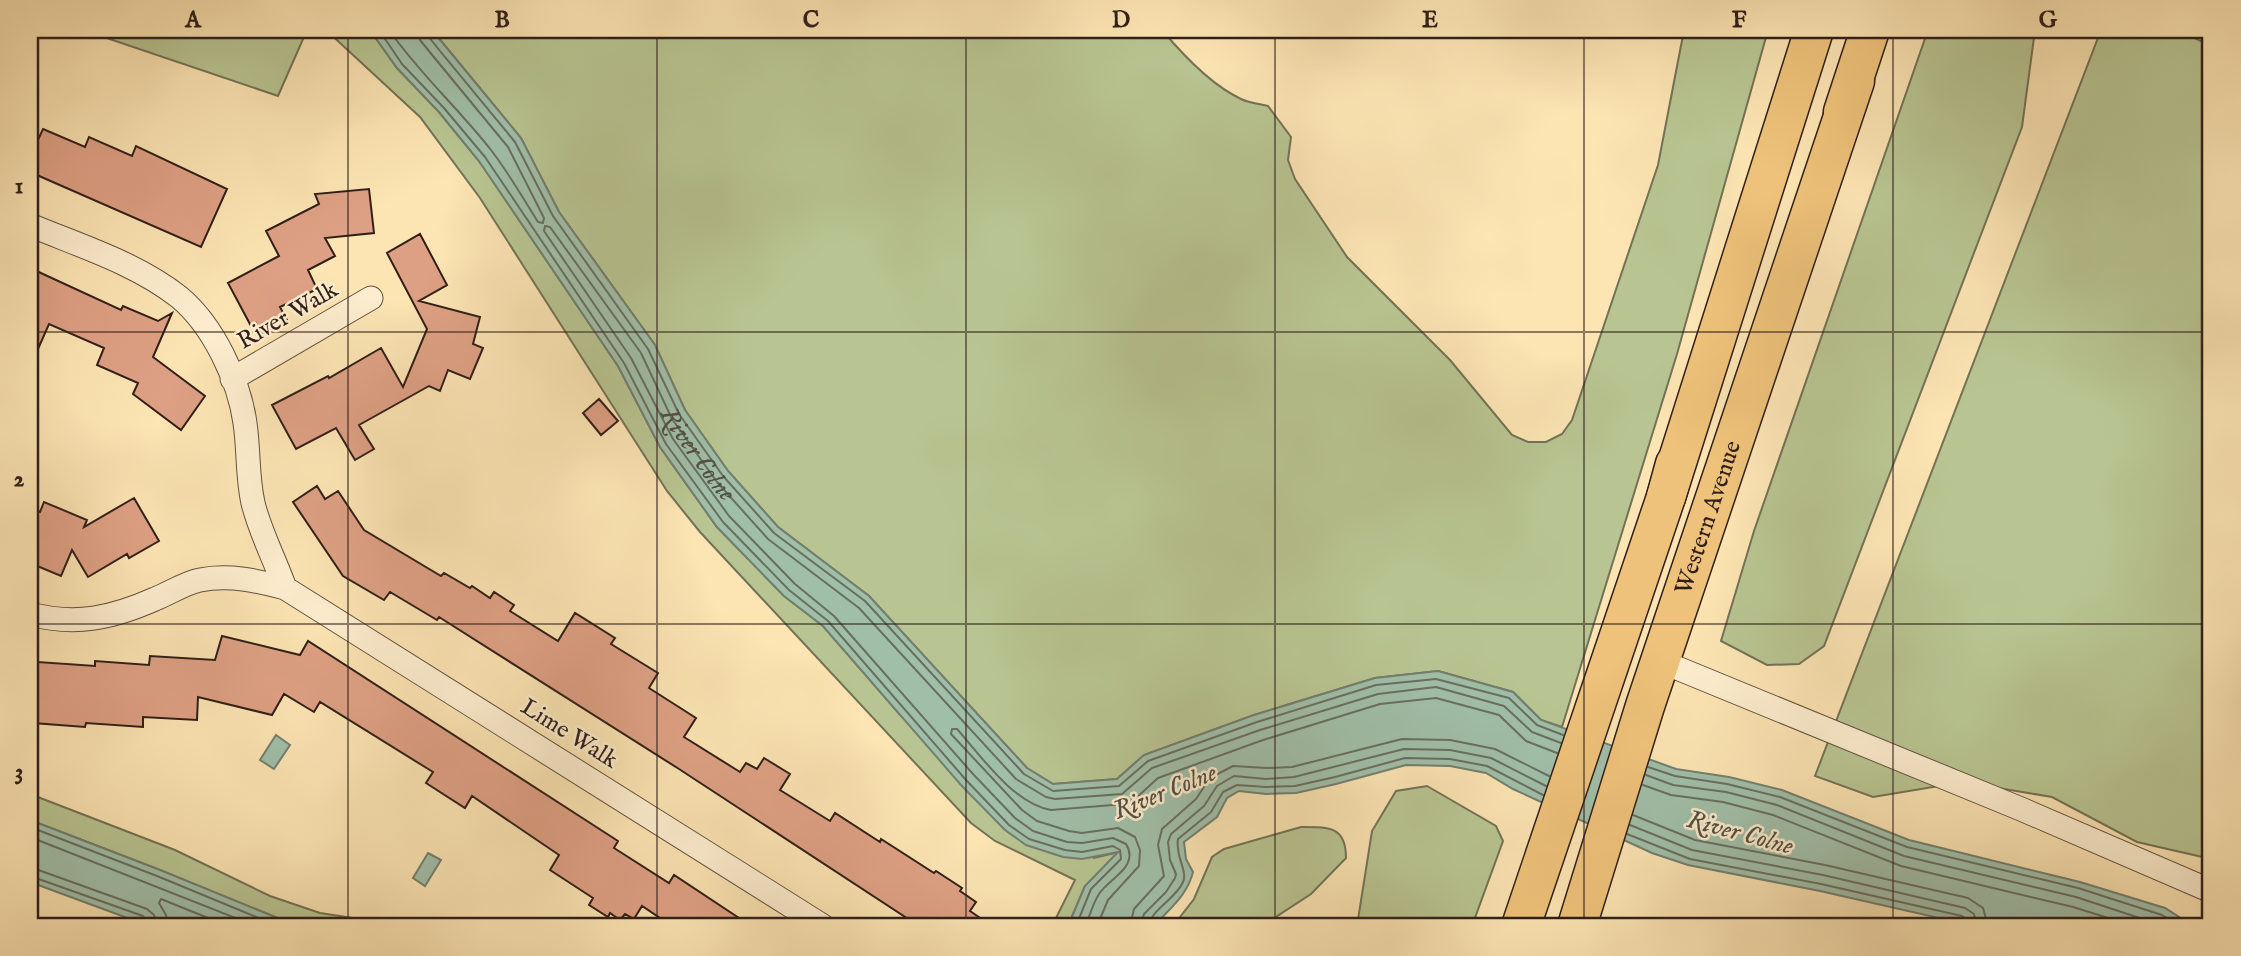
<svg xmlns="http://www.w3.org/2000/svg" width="2241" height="956" viewBox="0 0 2241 956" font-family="'IM FELL English',serif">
<rect width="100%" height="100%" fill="#fce4b3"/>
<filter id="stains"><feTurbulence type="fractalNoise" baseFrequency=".00286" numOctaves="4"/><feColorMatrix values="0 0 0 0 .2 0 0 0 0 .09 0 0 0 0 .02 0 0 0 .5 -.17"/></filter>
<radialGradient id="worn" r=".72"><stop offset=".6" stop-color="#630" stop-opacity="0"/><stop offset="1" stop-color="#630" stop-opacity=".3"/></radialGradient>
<path fill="#b8c592" stroke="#747256" stroke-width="2" d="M83,30H307L278,96Z
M326,30H370L397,68L439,112L479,161L618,366L660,447L717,527L784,596L823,626L902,717L1094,858L1119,852L1085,886L1068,926H1052L1075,880L995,841L971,823L700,532L667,491L480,198L420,117Z
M432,30H1162C1183,55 1211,85 1241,99C1249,103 1260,104 1268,106L1291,137L1288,160L1295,179L1347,257L1450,360L1512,435L1528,442H1546L1562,434L1572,420L1658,165L1684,30H1768L1677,354L1562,727L1541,720L1513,692L1438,671L1375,678L1254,715L1144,755L1117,779L1053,784L1027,768L869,596L778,527L728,471L685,410L655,345L559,212L521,138Z
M1928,30H2035L2022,127L1824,646L1799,664L1767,665L1721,641L1754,531Z
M2101,30H2178L2211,46V859L2137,842L2052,797L1963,782L1873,797L1815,776Z
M1427,786L1496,826L1503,841L1472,926H1357L1372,831L1396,791Z
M30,794L175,850L270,896L320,913L406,926H297L160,870L30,820Z
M1301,827C1329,827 1346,826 1346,858L1311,894L1262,926H1173L1194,899L1212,857L1224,849Z"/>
<path fill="#a0bfa9" stroke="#737f6f" stroke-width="2" d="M370,30H432L521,138L559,212L655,345L685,410L728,471L778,527L869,596L1027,768L1053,784L1117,779L1144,755L1254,715L1375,678L1438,671L1513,692L1541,720L1676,769L1729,777L1782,790L1909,840L2080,882L2165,908L2187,922L2205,919L2211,921V926H1974L1820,891L1688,865L1652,853L1513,789L1486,773L1450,766L1406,765L1336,784L1296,793L1266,794L1239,791L1227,798L1217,817L1184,842L1186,859L1193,872C1187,896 1170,908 1154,926H1068L1085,886L1118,852L1082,859L1063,857L1026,845L1005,830L961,785L823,626L784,596L717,527L660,447L618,366L479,161L439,112L397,68Z
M276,735L290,745L274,769L260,760Z
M30,820L160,870L297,926H149L30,882Z
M428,853L441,860L425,886L413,878Z"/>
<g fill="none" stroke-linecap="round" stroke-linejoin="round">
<g stroke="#686f61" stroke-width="2">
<path d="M379,30L402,64L444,108L485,157L624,363L666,444L723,522L789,590L828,621L966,780L1009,825L1029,839L1065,850L1082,852L1113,846L1120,850L1121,859L1091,889L1076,926"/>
<path d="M389,30C419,73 458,108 491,150C508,172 523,198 538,222L543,223L544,218L508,147L433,56L420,40L418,30"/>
<path d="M427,30L428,36L440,51L515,142L553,216L648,349L679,414L723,476L774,533L865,601L1024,774L1053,791L1119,786L1148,761L1257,722L1376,685L1436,679L1509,698L1537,725L1563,735"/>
<path d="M1648,767L1675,776L1727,784L1780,797L1907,847L2078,888L2162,915L2181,926"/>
<path d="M1646,775L1673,785L1726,792L1777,805L1904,856L2076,897L2164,926"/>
<path d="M1643,785L1671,795L1723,802L1773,815L1901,866L2073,907L2134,926"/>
<path d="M1633,815L1695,840L1825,865L1968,898L1983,908L1988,926"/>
<path d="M1630,825L1692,850L1823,875L1965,908L1974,914L1977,926"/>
<path d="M30,827L157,876L278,926"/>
<path d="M1627,834L1690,859L1821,884L1962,916L1968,920L1969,926"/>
<path d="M30,837L256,926"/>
<path d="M30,867L147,909L154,915L157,926"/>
<path d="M30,876L143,916L147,921L148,926"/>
<path d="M167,926L166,915L159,903L161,899L228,926"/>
<path id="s1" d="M1085,926C1090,916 1093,903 1099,894C1109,878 1140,867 1126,844L1113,838L1082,843L1067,842L1033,831L1015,818L973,774L834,616L795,584L729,516L673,439L631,358L544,231L545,226L550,227L641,353L672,419L717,482L768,539L859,608L1016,779L1046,797L1055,799L1122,794L1152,768L1260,730L1378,694L1436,687L1504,706L1532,732L1561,743"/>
<path d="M1097,926L1108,900L1139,866L1140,850L1135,837L1118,828L1082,833L1069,831L1037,821L1022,810L951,734L952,729H957C982,757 1013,803 1051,810L1125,804L1135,799L1158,778L1263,740L1380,704L1436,698L1499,715L1526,741L1557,753"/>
<path d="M1130,926L1134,909L1164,876L1158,845L1162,829L1196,799L1210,778L1233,766L1267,768L1292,767L1402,739L1450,740L1495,749L1549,776"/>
<path d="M1140,926L1144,914L1166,892L1175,878L1176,874L1170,860L1168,842L1171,834L1204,806L1217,786L1234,776L1266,779L1294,777L1404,749L1450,750L1491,758L1546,786"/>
<path d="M1149,926C1151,909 1176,899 1183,882C1188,871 1175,856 1178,839L1211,812L1223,792L1237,785L1266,787L1295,786L1335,777L1405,758L1450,759L1487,766L1543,795"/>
</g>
</g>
<path fill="#dea084" stroke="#301f19" stroke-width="2" d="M43,129L85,147L89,137L132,156L136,146L227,189L201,247L30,172V139L37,142Z
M369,189L374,233L325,238L335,256L308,270L317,289L280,307L287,320L261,334L256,323L251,326L228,283L279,256L266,231L319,204L315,194Z
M420,234L447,285L419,301L480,317L473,344L483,348L470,379L448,370L440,391L429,386L359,425L374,449L355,460L336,428L296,449L272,405L328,376L329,378L381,348L403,387L427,329L387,253Z
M30,268L121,310L123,306L158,321L172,313L153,357L205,396L181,430L133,394L138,383L97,365L104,348L49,324L30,367Z
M599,399L618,421L601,435L583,413Z
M317,486L325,499L338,491L364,530L441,576L444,573L470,588L472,586L490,598L494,592L514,605L510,611L558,641L575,613L615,638L611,644L658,673L649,688L696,718L684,737L740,772L746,763L757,769L764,758L790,774L780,790L830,821L835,813L880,842L881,839L934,873L936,871L962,888L960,891L976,902L970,911L992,926H919L679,769L439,617L437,620L390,592L384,600L343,576L293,502Z
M134,498L159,541L129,558L127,554L88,577L72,550L61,576L30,563V508L40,512L44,502L87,520L84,527Z
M222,636L300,655L308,641L618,841L614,848L669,883L674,875L751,926H672L642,906L634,919L625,914L620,920L610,913L608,917L589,905L593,898L550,870L559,855L472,796L465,808L426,783L433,772L320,702L314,712L284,694L272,715L198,697L197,720L143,717V727L86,723L85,727L33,723L38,662L95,666V661L149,665L150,656L215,660Z"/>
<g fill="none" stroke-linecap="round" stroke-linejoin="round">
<defs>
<path id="minor" d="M30,225C80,246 136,263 179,297C213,325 239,380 245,423C249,450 247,476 253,503C260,532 275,560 285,588
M232,379L371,298
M30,614C76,626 112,618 155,599C170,593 185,583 200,580C229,574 258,581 285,588L823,926
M1660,661L2021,809L2211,891"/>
<g id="trunk">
<path d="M1521,926L1666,497L1675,464"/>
<path id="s2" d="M1577,926L1645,706L1855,81"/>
</g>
<path id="motorway" d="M1843,112L1870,30
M1666,497L1814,30"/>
</defs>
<use href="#minor" stroke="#635040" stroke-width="25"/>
<use href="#trunk" stroke="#301f19" stroke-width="41"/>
<use href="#motorway" stroke="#301f19" stroke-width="41"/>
<use href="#minor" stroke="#fdedce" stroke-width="23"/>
<use href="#trunk" stroke="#eec27a" stroke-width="38"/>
<use href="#motorway" stroke="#eec27a" stroke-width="38"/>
</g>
<path fill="none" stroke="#301f19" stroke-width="2" stroke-opacity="0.55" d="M348,30V926M657,30V926M966,30V926M1275,30V926M1584,30V926M1893,30V926M30,332H2211M30,624H2211"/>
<g text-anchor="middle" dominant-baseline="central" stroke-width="5" stroke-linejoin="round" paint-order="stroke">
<g font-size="24" fill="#301f19" stroke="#fdedce">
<text transform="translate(288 316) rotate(-30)">River Walk</text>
<text stroke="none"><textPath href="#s2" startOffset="429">Western Avenue</textPath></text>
<text transform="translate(569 734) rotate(32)">Lime Walk</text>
</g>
<g font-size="26" font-style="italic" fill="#524f44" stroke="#fdedce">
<text stroke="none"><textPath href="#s1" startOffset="1255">River Colne</textPath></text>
<text transform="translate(1165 792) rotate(-22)">River Colne</text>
<text transform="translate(1740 833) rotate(15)">River Colne</text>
</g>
</g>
<rect width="2241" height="956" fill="none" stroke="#fce4b3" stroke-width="77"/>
<rect x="38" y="38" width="2164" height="880" fill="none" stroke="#301f19" stroke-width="2.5"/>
<g font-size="23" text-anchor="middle" font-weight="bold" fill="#301f19">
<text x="193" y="27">A</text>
<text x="502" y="27">B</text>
<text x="811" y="27">C</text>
<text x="1121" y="27">D</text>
<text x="1430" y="27">E</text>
<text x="1739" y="27">F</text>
<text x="2048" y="27">G</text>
<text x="19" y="193">1</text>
<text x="19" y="486">2</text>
<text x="19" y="779">3</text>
</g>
<rect width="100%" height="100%" filter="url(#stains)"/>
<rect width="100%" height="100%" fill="url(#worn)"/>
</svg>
